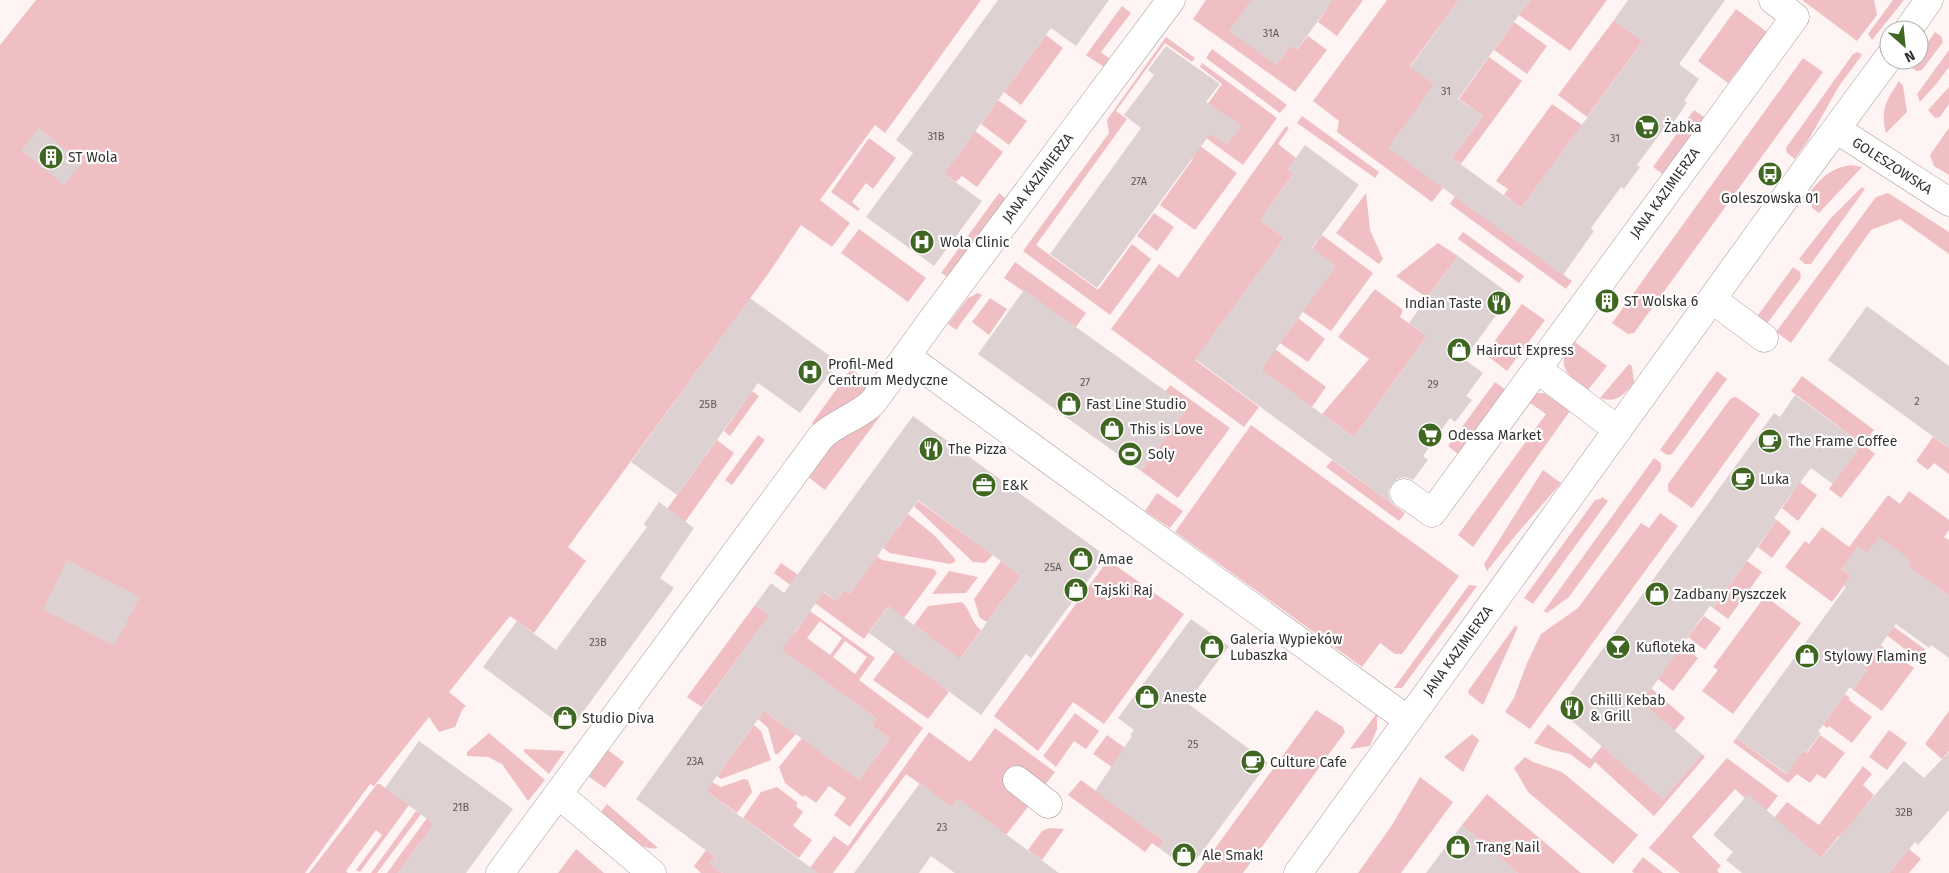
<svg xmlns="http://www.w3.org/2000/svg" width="1949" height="873" viewBox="0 0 1949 873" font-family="'Fira Sans',sans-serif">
<rect width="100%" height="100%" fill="#fff4f4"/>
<path fill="#f0bfc4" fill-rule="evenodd" d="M36,0H981L885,133L875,125L820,200L850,223L832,247L801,225L768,274L568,547L586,561L534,633L510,616L449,692L466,706L462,710L455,727L439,732L429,717L374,786L370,784L305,873H0V45Z
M1206,0H1251L1276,65L1291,45L1297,50L1308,36L1327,50L1295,92L1193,19Z
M1322,0H1363L1337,36L1318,22L1329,5Z
M1387,0H1459L1410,66L1434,84L1447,183L1432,202L1337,132L1339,121L1313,101Z
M1530,0H1607L1570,51L1519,15Z
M1802,0H1874L1877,15L1857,41Z
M1893,0H1904L1872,40L1868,34Z
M1122,6L1131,13L1101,52L1110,59L1104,67L1086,55Z
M1736,9L1767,32L1728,83L1698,61Z
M1614,20L1643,41L1587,117L1558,95Z
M1514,22L1547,46L1527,74L1494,50Z
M1935,32L1941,36L1943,42L1922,70L1917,71L1910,67L1915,60H1919V55Z
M1046,35L1063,48L1021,105L1004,92Z
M1166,37L1195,58L1192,62L1165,43L1116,111L1127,119L1036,245L1098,290L1132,244L1151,259L1110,315L1023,251L1109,133L1107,120Z
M1212,49L1287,105L1280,113L1206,58Z
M1949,50V67L1937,83L1920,102L1917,94Z
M1858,52L1862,55L1839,86L1809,139L1795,159L1787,153L1786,148L1853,54Z
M1489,57L1522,81L1461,164L1452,158L1483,116L1459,99Z
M1803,58L1823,72L1634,333L1628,334L1612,323Z
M1202,63L1277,118L1243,165L1191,127L1222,84L1200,67Z
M1899,81L1903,86L1907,112L1886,133C1880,109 1886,101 1899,81Z
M1949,87V104L1940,117L1935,118L1928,110Z
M998,100L1027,121L1009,145L981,124Z
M1552,104L1582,125L1521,208L1504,195L1508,189L1496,181Z
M1694,110L1704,117L1663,174L1653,167Z
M1302,116L1379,172L1375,178L1297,123Z
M1286,126L1289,128L1278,144L1296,158L1288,169L1294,173L1260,220L1284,238L1195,360L1259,407L1244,427L1111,329L1159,264L1178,278Z
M1949,128V175L1934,166L1930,155Z
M975,131L1003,152L977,187L962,176L956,182L944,174Z
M1185,135L1237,173L1195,230L1160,205L1193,159L1176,147Z
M869,138L896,158L873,189L866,183L852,202L860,209L858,211L831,192Z
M1851,165L1862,167L1819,213L1812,208L1810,192C1822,177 1831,168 1851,165Z
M1862,187L1865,189L1811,264H1805L1799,259L1831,218Z
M999,193L1006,199L949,278L941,273Z
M1366,193L1370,230L1383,259L1379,264L1336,233Z
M1888,193L1949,232V254L1900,219L1871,230L1791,343L1776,332L1876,197Z
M1455,196L1457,197L1572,281L1566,289L1450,204Z
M1154,213L1174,227L1157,251L1137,236Z
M859,229L926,278L908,302L841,253Z
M1463,232L1524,276L1519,283L1458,239Z
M1322,235L1373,273L1331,331L1303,312L1312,249Z
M1438,243L1458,256L1427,298L1396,276Z
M1015,262L1086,313L1076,327L1004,278Z
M1793,267L1800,272L1801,278L1766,325L1756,318Z
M1375,289L1403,310L1400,317L1427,336L1354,437L1322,414L1369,359L1338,337Z
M978,293L982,295L956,330L948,324L968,298Z
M990,298L1007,309L989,335L972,322Z
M1522,304L1545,320L1507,371L1485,354Z
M1298,318L1325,339L1308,362L1280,343Z
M1571,339L1607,366L1588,390C1565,374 1556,367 1571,339Z
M1275,349L1326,387L1312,407L1261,370Z
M1629,364L1632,366L1634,382C1625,394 1617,404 1600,398Z
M851,369L873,386L856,400L837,409L814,425L812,423Z
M1717,371L1727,379L1672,454L1667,455L1660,450Z
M1802,376L1874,430L1863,444L1875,454L1841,498L1829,489L1862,444L1791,391Z
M1495,382L1506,390L1458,454L1448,446Z
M1170,385L1230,428L1178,498L1141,471L1187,408L1165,392Z
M752,391L759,396L730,436L724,431Z
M1537,393H1544L1570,411L1473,547L1458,535L1546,414L1527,401Z
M1736,397L1760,414L1692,508L1668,491V484L1731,398Z
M881,415L825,490L807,476L834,443Z
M1251,425L1459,576L1402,654H1395L1380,643L1362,667L1175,532Z
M758,435L765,440L732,485L725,480Z
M1933,437L1949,448V474L1934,463L1928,470L1916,461Z
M717,440L734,453L685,522L667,509Z
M1654,458L1661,463V470L1569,597L1547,613L1544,611Z
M1332,460L1405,513L1399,521L1326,467Z
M1543,470L1561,483L1515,536L1487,571L1484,564Z
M1794,478L1817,495L1798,521L1782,508L1793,493L1787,489Z
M1909,491L1949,520V530L1944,537L1949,540V596L1907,566L1911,560L1867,553L1858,547L1842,569L1851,576L1832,602L1785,567L1805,541L1809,544L1822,527L1849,547L1888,495L1900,504Z
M1157,493L1183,511L1170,528L1145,511Z
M1602,497L1608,501L1533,604L1524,598L1595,500L1601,499Z
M918,501L993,555L985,563L973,562L914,506Z
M1660,513L1678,526L1530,729L1505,712L1514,698L1527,663L1541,634L1578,608L1641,523L1649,528Z
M908,514L934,535L955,559V562L950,564L890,553L883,548Z
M1777,520L1791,532L1772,558L1758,547Z
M877,556L882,560L934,569L937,573L904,618L888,606L864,639L774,573L781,563L836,601L844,590L850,594Z
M1108,560L1184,614L1104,724L1073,702L1038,751L994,716Z
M1001,561L1021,576L987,622L980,618L974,599Z
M1747,561L1762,572L1728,619L1713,608Z
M949,571L978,577L966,593L932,594Z
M1469,585L1477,586L1402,688H1394Z
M1765,596L1801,623L1733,714L1702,691L1718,670L1713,667Z
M962,602C971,610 971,623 981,630L941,685L949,692L928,719L873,680L895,651L929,636L914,625L928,606Z
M755,605L795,633L810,611L875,658L859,680L923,728L850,827L834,815L846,798L829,786L816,803L805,795L803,797L785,783L779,767L802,738L859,780L890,738L872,726L877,719L757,632L702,707L687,697ZM820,621L842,638L830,655L807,638ZM845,641L867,657L855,674L833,657Z
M1704,616L1721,628L1705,650L1688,637Z
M1890,624L1926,650L1919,660L1884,633Z
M1515,626L1518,627L1483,705L1469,694L1468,691Z
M1880,645L1914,668L1882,711L1853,690L1867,670L1864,668Z
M1681,646L1698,658L1673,691L1658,679Z
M1651,688L1685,718L1674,731L1641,702Z
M1845,694L1850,698L1849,700L1872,717L1852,743L1829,726L1827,728L1823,725Z
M1316,710L1343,727L1345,732L1243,873H1197Z
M764,711L796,734L778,754H775L768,728L758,719Z
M1949,711V751L1942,759L1925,744Z
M1075,713L1099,731L1086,749L1074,741L1056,767L1043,756Z
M1377,713V729L1370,746L1350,749Z
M1548,724L1591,759L1602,746L1663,799L1702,754L1705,757L1654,816L1595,762L1590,769L1570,754L1552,750L1534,743Z
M754,725L761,731L771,760L721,779L717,776Z
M995,728L1055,772L1006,835L958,799L952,807L906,774L833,873H806L834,836L848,846L929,732L970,762Z
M1889,730L1907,743L1887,770L1869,757Z
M489,733L545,780L528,801L502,764L488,757L467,756V752Z
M1472,734L1479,740L1463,772L1444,757Z
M1107,735L1173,782L1112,767L1093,754Z
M1820,735L1845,753L1825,779L1817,774L1810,783L1797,774L1788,783L1733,742L1736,738L1786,774L1803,751L1807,753Z
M525,749L565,751L549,774L523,751Z
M608,750L624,762L605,788L589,777Z
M1525,757L1533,762L1562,772L1638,835L1613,864L1528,792L1514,768Z
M1727,758L1778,796L1766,811L1745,798L1735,789L1692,837L1721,866L1717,870L1719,873H1680L1649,848Z
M1863,766L1872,774L1863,785L1874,795L1860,813L1864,817L1838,837L1818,861L1774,818L1787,802L1819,825Z
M1420,777L1453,802L1401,873H1358L1392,825Z
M744,779L748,780L752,792L737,813L706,791L712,782L721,787Z
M1081,780L1164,841L1159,848L1152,843L1145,852L1068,795Z
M377,784H380L409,805L360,872L356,870L382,835L376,830L346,871L348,873H309Z
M777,787L798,803L796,806L803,812L793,826L812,840L799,858L743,818L761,792Z
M1487,794L1581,873H1518L1462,825Z
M607,804L658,848C639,853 615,824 601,812Z
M416,811L421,814L377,873H371Z
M427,818L434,824L398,873H387Z
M1049,828L1064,829L1042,860L1028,850L1042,831Z
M576,849L604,873H558Z
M1909,849L1921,859L1909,873H1889Z
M706,850L715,857L710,864L722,873H701L694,866Z
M1643,857L1663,873H1634L1632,871Z"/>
<path fill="#ded1d2" d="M998,0H1109L1076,46L1051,28L944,174L982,201L934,266L866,217L913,153L896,140Z
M1251,0H1333L1297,50L1291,45L1276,65L1229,31Z
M1459,0H1530L1458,99L1483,116L1452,158L1521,208L1643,41L1614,20L1628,0H1725L1679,64L1699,79L1684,101L1687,103L1671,126L1668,123L1637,165L1640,167L1624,189L1621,187L1591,228L1594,231L1563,275L1388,148L1434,84L1410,67Z
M1166,46L1220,84L1206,102L1242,126L1227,145L1210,134L1097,288L1050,254L1141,128L1124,115L1154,75L1148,70Z
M39,128L82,163L64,185L21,150Z
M1305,145L1359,185L1312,248L1336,266L1261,370L1354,437L1427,336L1409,323L1458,256L1511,295L1464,359L1483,373L1466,396L1472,400L1455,422L1450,418L1423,456L1428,460L1413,480L1405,477L1397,479L1392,484L1388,492L1390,500L1394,505L1195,359L1284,238L1260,220L1294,173L1288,169Z
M1024,290L1188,407L1141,471L978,354Z
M750,298L838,362L800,413L758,383L677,495L631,462Z
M1867,306L1949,366V448L1828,360Z
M1795,395L1862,444L1833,484L1811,468L1774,518L1777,520L1713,608L1710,606L1642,702L1702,754L1663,799L1564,714L1575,698L1570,694L1774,413L1780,417Z
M913,416L1106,556L1031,658L1026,654L981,715L869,633L888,606L960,659L1021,576L918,500L850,594L844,590L836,601L824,592L782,650L877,719L872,726L890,738L859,780L764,711L706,791L818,873H722L710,864L715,857L636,799L769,615L755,605L771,583L784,593Z
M659,502L694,528L660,578L674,588L569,731L483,667L517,621L556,650L647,527L644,524Z
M1879,537L1911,560L1907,566L1949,596V658L1931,645L1929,648L1896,624L1864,668L1867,670L1853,690L1850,687L1818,732L1821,733L1806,753L1803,751L1787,774L1736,738L1846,587L1843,586L1851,576L1842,569L1858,546L1867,553Z
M67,560L140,597L114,646L43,609Z
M1191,619L1229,646L1187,703L1268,763L1193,864L1187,859L1183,866L1159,848L1164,841L1095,791L1132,736L1130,735L1134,730L1118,718Z
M419,741L513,809L466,873H398L434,824L385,788Z
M1949,752V810L1918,845L1915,842L1889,873H1742L1726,860L1733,852L1713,835L1748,794L1821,858L1904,761L1924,778Z
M920,783L952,807L958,799L1059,873H955L931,856L919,873H854Z
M1462,825L1518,873H1426Z"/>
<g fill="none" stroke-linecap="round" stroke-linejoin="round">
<defs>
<path id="minor" d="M1908,30L1929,0
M1836,129L1949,202
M1712,299L1764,338
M906,356L1408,720
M1618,430L1537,369L1795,17L1773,0
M1404,493L1432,513L1537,369
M1017,780L1048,804
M558,794L652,873
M500,873L821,437C836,422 858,417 873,402L930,323L1171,0
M1298,873L1766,224L1889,57"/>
</defs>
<use href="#minor" stroke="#a79a9b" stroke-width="29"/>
<use href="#minor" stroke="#fff" stroke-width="28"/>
</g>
<defs>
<symbol id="supermarket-disc" viewBox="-11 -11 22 22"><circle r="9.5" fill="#406721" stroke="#fff"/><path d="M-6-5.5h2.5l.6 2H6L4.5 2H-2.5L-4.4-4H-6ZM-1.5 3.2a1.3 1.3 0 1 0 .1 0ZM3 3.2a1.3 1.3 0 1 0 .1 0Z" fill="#fff"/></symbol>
<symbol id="building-disc" viewBox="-11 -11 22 22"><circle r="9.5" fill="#406721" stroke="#fff"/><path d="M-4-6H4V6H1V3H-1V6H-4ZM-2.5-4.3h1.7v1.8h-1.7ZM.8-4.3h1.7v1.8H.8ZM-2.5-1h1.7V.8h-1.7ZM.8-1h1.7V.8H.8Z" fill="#fff"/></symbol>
<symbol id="bus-disc" viewBox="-11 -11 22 22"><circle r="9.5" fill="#406721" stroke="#fff"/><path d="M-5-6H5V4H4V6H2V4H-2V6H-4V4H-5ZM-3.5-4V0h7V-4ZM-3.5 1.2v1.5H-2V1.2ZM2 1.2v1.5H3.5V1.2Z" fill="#fff"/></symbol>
<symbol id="hospital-disc" viewBox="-11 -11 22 22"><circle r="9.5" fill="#406721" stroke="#fff"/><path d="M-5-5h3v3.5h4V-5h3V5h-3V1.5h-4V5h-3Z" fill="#fff"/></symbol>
<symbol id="restaurant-disc" viewBox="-11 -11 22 22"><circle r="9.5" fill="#406721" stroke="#fff"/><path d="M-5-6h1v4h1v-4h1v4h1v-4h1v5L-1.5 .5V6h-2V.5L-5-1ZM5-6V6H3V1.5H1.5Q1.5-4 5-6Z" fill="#fff"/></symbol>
<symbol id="shop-disc" viewBox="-11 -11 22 22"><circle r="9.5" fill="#406721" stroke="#fff"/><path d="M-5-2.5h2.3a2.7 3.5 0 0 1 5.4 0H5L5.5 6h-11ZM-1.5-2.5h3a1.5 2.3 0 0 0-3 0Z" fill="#fff"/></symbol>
<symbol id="cafe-disc" viewBox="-11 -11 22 22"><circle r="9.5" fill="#406721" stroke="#fff"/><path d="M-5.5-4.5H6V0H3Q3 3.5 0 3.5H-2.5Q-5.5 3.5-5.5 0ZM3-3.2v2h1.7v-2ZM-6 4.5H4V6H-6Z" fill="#fff"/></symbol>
<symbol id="stadium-disc" viewBox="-11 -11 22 22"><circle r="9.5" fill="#406721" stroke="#fff"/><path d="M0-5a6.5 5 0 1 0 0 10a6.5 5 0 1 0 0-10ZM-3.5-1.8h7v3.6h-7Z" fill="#fff"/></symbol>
<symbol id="office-disc" viewBox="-11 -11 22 22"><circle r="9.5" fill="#406721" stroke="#fff"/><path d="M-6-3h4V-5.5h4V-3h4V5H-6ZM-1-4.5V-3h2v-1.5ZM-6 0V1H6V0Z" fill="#fff"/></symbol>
<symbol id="bar-disc" viewBox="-11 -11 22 22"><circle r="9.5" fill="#406721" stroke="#fff"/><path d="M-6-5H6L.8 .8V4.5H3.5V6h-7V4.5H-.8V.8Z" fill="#fff"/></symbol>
</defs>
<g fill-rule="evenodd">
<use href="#supermarket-disc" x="1633" y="113" width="28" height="28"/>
<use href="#building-disc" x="37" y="143" width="28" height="28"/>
<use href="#bus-disc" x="1756" y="160" width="28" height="28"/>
<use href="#hospital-disc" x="908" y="228" width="28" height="28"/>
<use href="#building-disc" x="1593" y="287" width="28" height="28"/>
<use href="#restaurant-disc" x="1485" y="289" width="28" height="28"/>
<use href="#shop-disc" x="1445" y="336" width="28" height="28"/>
<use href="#hospital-disc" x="796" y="358" width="28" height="28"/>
<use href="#shop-disc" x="1055" y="390" width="28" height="28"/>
<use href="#shop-disc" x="1098" y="415" width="28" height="28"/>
<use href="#supermarket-disc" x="1416" y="421" width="28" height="28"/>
<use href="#cafe-disc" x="1756" y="427" width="28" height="28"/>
<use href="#restaurant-disc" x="917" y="435" width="28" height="28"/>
<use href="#stadium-disc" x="1116" y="440" width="28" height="28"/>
<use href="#cafe-disc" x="1729" y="465" width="28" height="28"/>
<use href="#office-disc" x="970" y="471" width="28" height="28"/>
<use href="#shop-disc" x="1067" y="545" width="28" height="28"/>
<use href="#shop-disc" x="1062" y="576" width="28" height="28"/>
<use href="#shop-disc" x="1643" y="580" width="28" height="28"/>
<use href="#shop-disc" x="1198" y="633" width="28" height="28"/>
<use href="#bar-disc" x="1604" y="633" width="28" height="28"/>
<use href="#shop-disc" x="1793" y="642" width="28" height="28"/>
<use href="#shop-disc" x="1133" y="683" width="28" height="28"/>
<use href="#restaurant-disc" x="1558" y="694" width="28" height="28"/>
<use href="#shop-disc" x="551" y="704" width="28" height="28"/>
<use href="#cafe-disc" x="1239" y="748" width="28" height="28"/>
<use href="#shop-disc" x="1444" y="833" width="28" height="28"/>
<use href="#shop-disc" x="1170" y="841" width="28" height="28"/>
</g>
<g text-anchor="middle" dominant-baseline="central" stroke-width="4.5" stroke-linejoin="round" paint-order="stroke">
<g font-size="11" fill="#605959">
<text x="1271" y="33">31A</text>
<text x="1446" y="91">31</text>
<text x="936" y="136">31B</text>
<text x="1615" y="138">31</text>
<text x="1139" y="181">27A</text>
<text x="1085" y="382">27</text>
<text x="1433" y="384">29</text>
<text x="1917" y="401">2</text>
<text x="708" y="404">25B</text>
<text x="1053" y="567">25A</text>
<text x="598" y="642">23B</text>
<text x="1193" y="744">25</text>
<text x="695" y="761">23A</text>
<text x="461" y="807">21B</text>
<text x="1904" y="812">32B</text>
<text x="942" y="827">23</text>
</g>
<g font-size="14" fill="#363131" stroke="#fff" text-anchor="start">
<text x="1664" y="127">Żabka</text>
<text x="68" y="157">ST Wola</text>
<text x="1770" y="198" text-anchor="middle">Goleszowska 01</text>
<text x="940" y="242">Wola Clinic</text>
<text x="1624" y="301">ST Wolska 6</text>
<text x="1482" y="303" text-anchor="end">Indian Taste</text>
<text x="1476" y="350">Haircut Express</text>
<text x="828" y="364">Profil-Med<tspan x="828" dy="16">Centrum Medyczne</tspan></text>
<text x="1086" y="404">Fast Line Studio</text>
<text x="1130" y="429">This is Love</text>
<text x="1448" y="435">Odessa Market</text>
<text x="1788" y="441">The Frame Coffee</text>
<text x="948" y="449">The Pizza</text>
<text x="1148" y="454">Soly</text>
<text x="1760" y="479">Luka</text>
<text x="1002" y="485">E&amp;K</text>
<text x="1098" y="559">Amae</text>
<text x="1094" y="590">Tajski Raj</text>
<text x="1674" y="594">Zadbany Pyszczek</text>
<text x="1230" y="639">Galeria Wypieków<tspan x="1230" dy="16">Lubaszka</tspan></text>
<text x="1636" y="647">Kufloteka</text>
<text x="1824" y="656">Stylowy Flaming</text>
<text x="1164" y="697">Aneste</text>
<text x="1590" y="700">Chilli Kebab<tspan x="1590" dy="16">&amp; Grill</tspan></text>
<text x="582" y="718">Studio Diva</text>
<text x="1270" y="762">Culture Cafe</text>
<text x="1476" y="847">Trang Nail</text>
<text x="1202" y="855">Ale Smak!</text>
</g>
<g font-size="14" fill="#363131" stroke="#fff">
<text transform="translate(1892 166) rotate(33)">GOLESZOWSKA</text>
<text transform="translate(1038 178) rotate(-53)">JANA KAZIMIERZA</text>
<text transform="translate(1665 193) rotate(-54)">JANA KAZIMIERZA</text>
<text transform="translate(1458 651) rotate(-54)">JANA KAZIMIERZA</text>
</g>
</g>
<g transform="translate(1904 45) rotate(153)"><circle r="24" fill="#ffffff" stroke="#afadad"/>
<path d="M0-4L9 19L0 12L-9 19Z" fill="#406721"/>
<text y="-8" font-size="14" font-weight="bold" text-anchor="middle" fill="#363131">N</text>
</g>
</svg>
